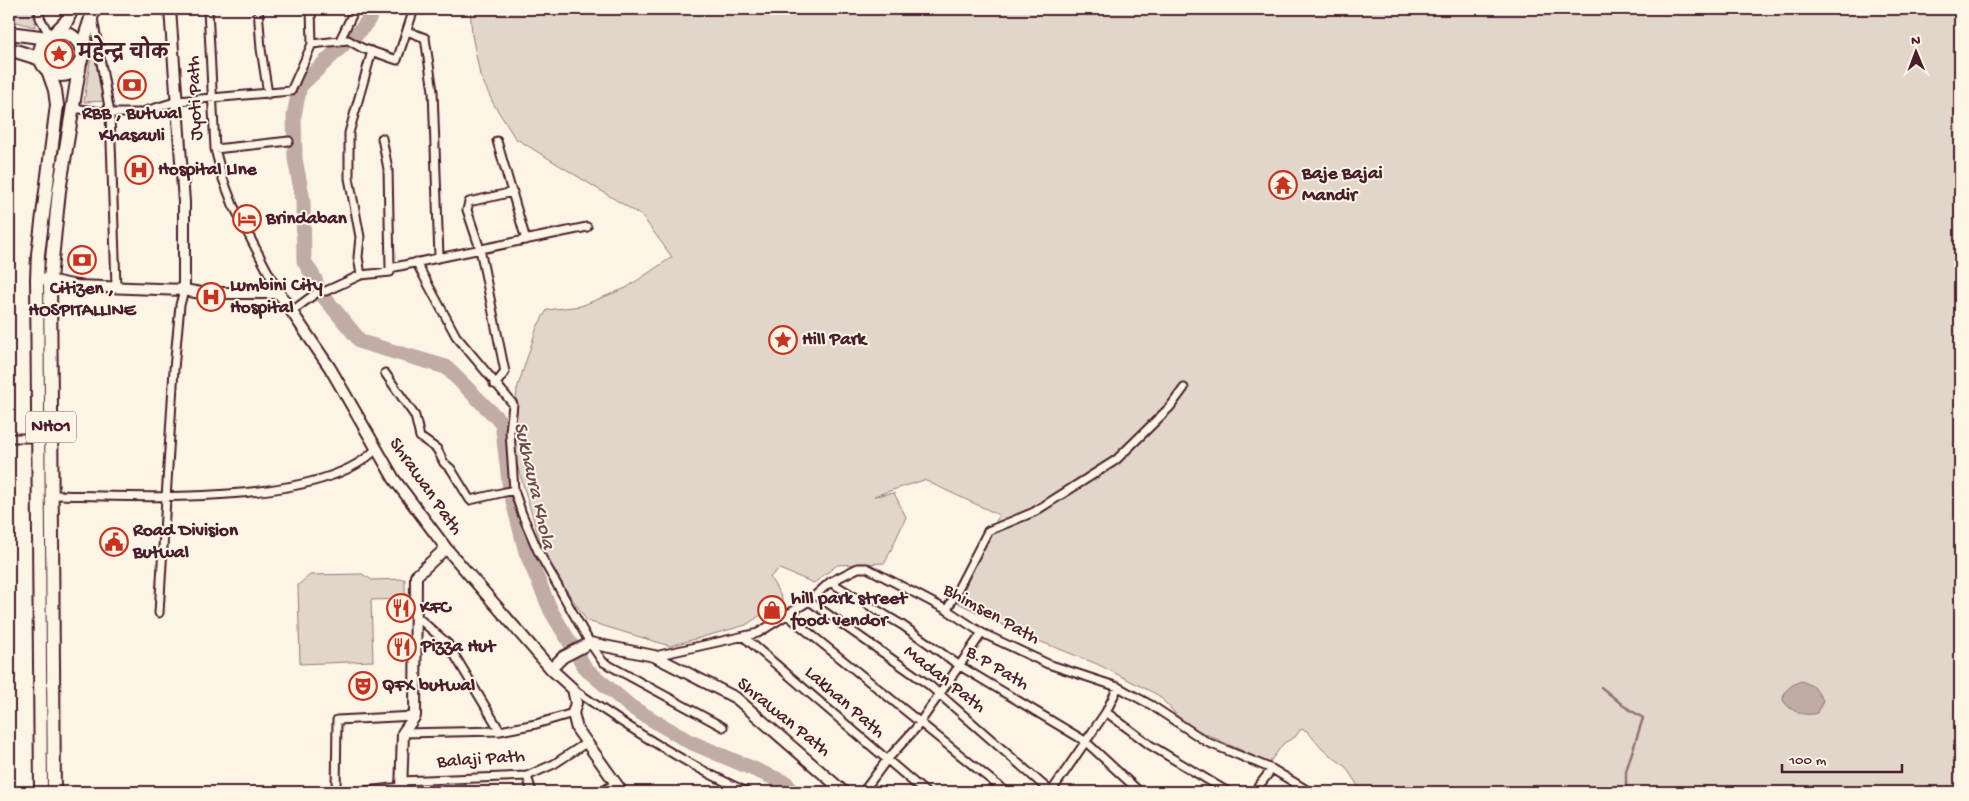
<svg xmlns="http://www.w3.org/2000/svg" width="1969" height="801" viewBox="0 0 1969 801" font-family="'Gochi Hand','Playpen Sans Deva',sans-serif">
<rect width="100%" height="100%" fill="#fcf5e5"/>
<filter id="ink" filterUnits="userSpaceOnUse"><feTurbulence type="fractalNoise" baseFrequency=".02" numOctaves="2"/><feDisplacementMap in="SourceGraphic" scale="10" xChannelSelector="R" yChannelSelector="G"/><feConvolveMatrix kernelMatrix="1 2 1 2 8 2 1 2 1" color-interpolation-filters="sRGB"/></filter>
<g filter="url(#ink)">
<path fill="#e2d5ca" stroke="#967a7a" d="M9,9H33L35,27L9,20Z
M470,9H1960V792H1362L1345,766L1323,750L1307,731L1301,729L1295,737L1284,743L1269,763L1186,725L1158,695L1097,664L1019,633L958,603L999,515L924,480L874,496L894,493L906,517L885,563L837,565L814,583L779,569L770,577L783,600L746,625L670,646L587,621L545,558L513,451L517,389L537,327L547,310L581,306L626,288L672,257L642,216L515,138L493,103L480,75L472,35Z
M94,34L108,101L84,102Z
M362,574L372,580L405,579V599L371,600L373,661L300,664L298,585L310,575Z"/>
<path fill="#c0aca5" stroke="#917474" d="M1802,681L1814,687L1823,700L1818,713C1805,717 1790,712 1783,700C1784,689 1792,684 1802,681Z"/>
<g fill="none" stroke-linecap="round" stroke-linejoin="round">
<path stroke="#917474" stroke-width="2.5" d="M1601,687L1624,706L1643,718L1626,771V792"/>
<path stroke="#c0aca5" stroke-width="15" d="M374,9C368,22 361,33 348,40L300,86L294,115L295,159L303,200L304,261L315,279L319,291L361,342L446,367L502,423L510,490L526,552L551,611L586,669L631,707L688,741L786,783L793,792"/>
<defs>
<path id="street" d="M39,9L40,18L50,36
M208,9L215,149L223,179L233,205L279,293
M258,9L261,49L268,94
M311,9L312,44
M93,18L110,113L116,286
M407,31L425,38L433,91L439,257
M339,42L355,9
M72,108L110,113H139L178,101L291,91L312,44L348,40L362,48L397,60L414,9
M382,138L388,169L390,268
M497,141L526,240
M215,149L289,141
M416,262L456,336L513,404L510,432L514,490L522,514L538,551L590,643L603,662L723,727
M361,275L358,257L360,237L349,178V133L372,51
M292,311L319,291H326L361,275L390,272V268L587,227
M385,373L415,416L420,437L437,449L444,463L451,469L470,500L514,490
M494,384L498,381L505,372L480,249L467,210L469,202L513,192
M9,438H38
M52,495C131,496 321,508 376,449
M830,582L902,625L960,666L1085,741L1140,792
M809,601L929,685L1051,792
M947,610L988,531L1034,512L1116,460L1170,407L1184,388
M159,613L174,369L180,305L184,290
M787,615L1006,792
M416,616L448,644L500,731
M744,637L925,792
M655,656L758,633L809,601L830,582L858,568H867L947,610L982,633L1048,664L1118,687L1151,705L1207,742L1272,769L1310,792
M573,689C629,728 685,764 747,792
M1106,712L1150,745L1228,792
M403,733L500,731L536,724L573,713
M527,776L532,792
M400,781L527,776L554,764L586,743
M336,792L337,720L415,716
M356,792L401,787
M600,792L616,784
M863,792L886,761L916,728L982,633
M1051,792L1106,712L1118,687
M1254,792L1272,769"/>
<path id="secondary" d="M170,9L184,202V290
M43,279L77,286L184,290L201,293H279L330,368L394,479L446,548L551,669L573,689L576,703L573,713L577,729L622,792
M551,669L563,657L590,643L654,656L736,698L844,792
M401,792L403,733L415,716L416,576L446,548"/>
<path id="highway" d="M9,33L48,38
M40 54a21 21 0 1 1 42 0a21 21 0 1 1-42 0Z
M53,35L66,22L72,9
M9,49L41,59
M81,49L94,9
M41,792L37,279L38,254L57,105L55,90L49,73
M54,792L50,279L59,191L80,63"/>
</defs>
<use href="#street" stroke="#4a1f2b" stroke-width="11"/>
<use href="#secondary" stroke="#4a1f2b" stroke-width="14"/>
<use href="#highway" stroke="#4a1f2b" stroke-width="16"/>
<use href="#street" stroke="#fcf5e5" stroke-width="7"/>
<use href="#secondary" stroke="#fcf5e5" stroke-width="10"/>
<use href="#highway" stroke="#fcf5e5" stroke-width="12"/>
</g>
</g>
<defs>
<symbol id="sight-ring" viewBox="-11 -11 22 22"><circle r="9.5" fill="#fcf5e5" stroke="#c8321e" stroke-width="1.5"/><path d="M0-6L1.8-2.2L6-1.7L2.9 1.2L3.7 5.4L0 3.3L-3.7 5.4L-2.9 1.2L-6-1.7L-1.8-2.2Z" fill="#c8321e"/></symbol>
<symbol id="bank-ring" viewBox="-11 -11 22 22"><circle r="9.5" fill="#fcf5e5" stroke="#c8321e" stroke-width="1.5"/><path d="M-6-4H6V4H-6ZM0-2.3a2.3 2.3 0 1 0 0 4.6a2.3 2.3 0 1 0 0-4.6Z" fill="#c8321e"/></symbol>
<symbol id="hospital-ring" viewBox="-11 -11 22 22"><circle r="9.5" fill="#fcf5e5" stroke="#c8321e" stroke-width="1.5"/><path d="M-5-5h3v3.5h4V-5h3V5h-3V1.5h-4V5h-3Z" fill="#c8321e"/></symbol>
<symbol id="temple-ring" viewBox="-11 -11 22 22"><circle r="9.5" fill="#fcf5e5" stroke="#c8321e" stroke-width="1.5"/><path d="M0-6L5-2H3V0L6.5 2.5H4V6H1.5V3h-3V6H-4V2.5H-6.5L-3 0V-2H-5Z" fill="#c8321e"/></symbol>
<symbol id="hotel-ring" viewBox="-11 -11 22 22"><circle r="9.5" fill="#fcf5e5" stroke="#c8321e" stroke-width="1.5"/><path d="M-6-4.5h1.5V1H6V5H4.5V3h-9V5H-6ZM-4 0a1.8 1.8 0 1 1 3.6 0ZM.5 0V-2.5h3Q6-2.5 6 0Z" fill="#c8321e"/></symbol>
<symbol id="civic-ring" viewBox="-11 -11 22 22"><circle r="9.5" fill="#fcf5e5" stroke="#c8321e" stroke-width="1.5"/><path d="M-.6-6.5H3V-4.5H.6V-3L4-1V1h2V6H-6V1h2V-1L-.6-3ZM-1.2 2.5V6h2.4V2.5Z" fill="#c8321e"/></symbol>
<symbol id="restaurant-ring" viewBox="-11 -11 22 22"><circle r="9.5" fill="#fcf5e5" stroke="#c8321e" stroke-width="1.5"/><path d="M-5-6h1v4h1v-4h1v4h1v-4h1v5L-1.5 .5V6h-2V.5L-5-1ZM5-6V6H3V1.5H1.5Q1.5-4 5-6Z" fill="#c8321e"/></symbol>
<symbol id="shop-ring" viewBox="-11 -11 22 22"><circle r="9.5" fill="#fcf5e5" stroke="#c8321e" stroke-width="1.5"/><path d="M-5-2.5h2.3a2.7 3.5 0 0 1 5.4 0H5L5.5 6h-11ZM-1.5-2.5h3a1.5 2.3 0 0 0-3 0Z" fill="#c8321e"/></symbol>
<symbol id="theatre-ring" viewBox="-11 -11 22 22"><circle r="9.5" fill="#fcf5e5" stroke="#c8321e" stroke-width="1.5"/><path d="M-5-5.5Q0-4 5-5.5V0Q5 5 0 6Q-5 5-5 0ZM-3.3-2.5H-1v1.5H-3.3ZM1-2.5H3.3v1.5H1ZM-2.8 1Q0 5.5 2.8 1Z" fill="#c8321e"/></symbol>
</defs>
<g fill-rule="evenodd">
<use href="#sight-ring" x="43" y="38" width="32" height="32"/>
<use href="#bank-ring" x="116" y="69" width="32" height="32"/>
<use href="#hospital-ring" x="123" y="154" width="32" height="32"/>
<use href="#temple-ring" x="1267" y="169" width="32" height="32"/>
<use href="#hotel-ring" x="231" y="203" width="32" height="32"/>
<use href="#bank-ring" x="66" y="244" width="32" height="32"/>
<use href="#hospital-ring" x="195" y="281" width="32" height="32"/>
<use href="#sight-ring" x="767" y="324" width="32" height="32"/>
<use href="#civic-ring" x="98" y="526" width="32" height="32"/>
<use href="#restaurant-ring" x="385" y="592" width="32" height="32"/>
<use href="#shop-ring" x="756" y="594" width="32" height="32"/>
<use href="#restaurant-ring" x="386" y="631" width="32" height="32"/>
<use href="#theatre-ring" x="347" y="670" width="32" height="32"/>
</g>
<g text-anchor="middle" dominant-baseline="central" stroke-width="4" stroke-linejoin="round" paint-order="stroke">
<rect fill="#fcf5e5" stroke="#7f5f63" stroke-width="1" x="26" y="411.5" width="50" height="31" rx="4"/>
<g font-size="18" font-weight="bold" fill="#4a1f2b">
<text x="51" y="427">NH01</text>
</g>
<g font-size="19" font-weight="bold" fill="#4a1f2b" stroke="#fcf5e5" text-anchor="start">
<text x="78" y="54">महेन्द्र चोक</text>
<text x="132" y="114" text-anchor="middle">RBB , Butwal<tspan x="132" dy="22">Khasauli</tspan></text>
<text x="158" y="170">Hospital LIne</text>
<text x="1302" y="174">Baje Bajai<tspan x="1302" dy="22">Mandir</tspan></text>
<text x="266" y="219">Brindaban</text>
<text x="230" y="286">Lumbini City<tspan x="230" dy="22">Hospital</tspan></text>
<text x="82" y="289" text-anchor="middle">Citizen ,<tspan x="82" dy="22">HOSPITALLINE</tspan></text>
<text x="802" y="340">Hill Park</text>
<text x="133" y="531">Road Division<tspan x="133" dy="22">Butwal</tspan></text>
<text x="791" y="599">hill park street<tspan x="791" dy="22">food vendor</tspan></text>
<text x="420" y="608">KFC</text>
<text x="421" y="647">Pizza Hut</text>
<text x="382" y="686">QFX butwal</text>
</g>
<g font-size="19" fill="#4a1f2b" stroke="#fcf5e5">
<text transform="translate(196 98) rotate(-92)">Jyoti Path</text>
<text transform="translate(425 487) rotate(55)">Shrawan Path</text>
<text transform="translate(991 615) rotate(29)">Bhimsen Path</text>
<text transform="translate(997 669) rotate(31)">B.P Path</text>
<text transform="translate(944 680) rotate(38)">Madan Path</text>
<text transform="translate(844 703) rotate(41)">Lakhan Path</text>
<text transform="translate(783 718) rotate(39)">Shrawan Path</text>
<text transform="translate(481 760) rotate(-4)">Balaji Path</text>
</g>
<g font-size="20" font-style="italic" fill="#6d4950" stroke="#fcf5e5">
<text transform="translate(533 486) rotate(77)">Sukhaura Khola</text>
</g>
</g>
<rect width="1969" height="801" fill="none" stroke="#fcf5e5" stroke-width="30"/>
<rect x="15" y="15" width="1939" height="771" fill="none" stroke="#4a1f2b" stroke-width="2" filter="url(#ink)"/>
<g transform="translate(1916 52) rotate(359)" stroke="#fcf5e5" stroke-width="4" paint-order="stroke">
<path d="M0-4L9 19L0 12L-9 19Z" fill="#4a1f2b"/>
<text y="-8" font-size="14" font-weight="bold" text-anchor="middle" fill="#4a1f2b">N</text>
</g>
<path d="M1782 764v8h120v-8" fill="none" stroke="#4a1f2b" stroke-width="2.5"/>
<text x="1789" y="764" font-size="15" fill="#4a1f2b" stroke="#fcf5e5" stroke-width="4" paint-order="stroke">100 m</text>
</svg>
